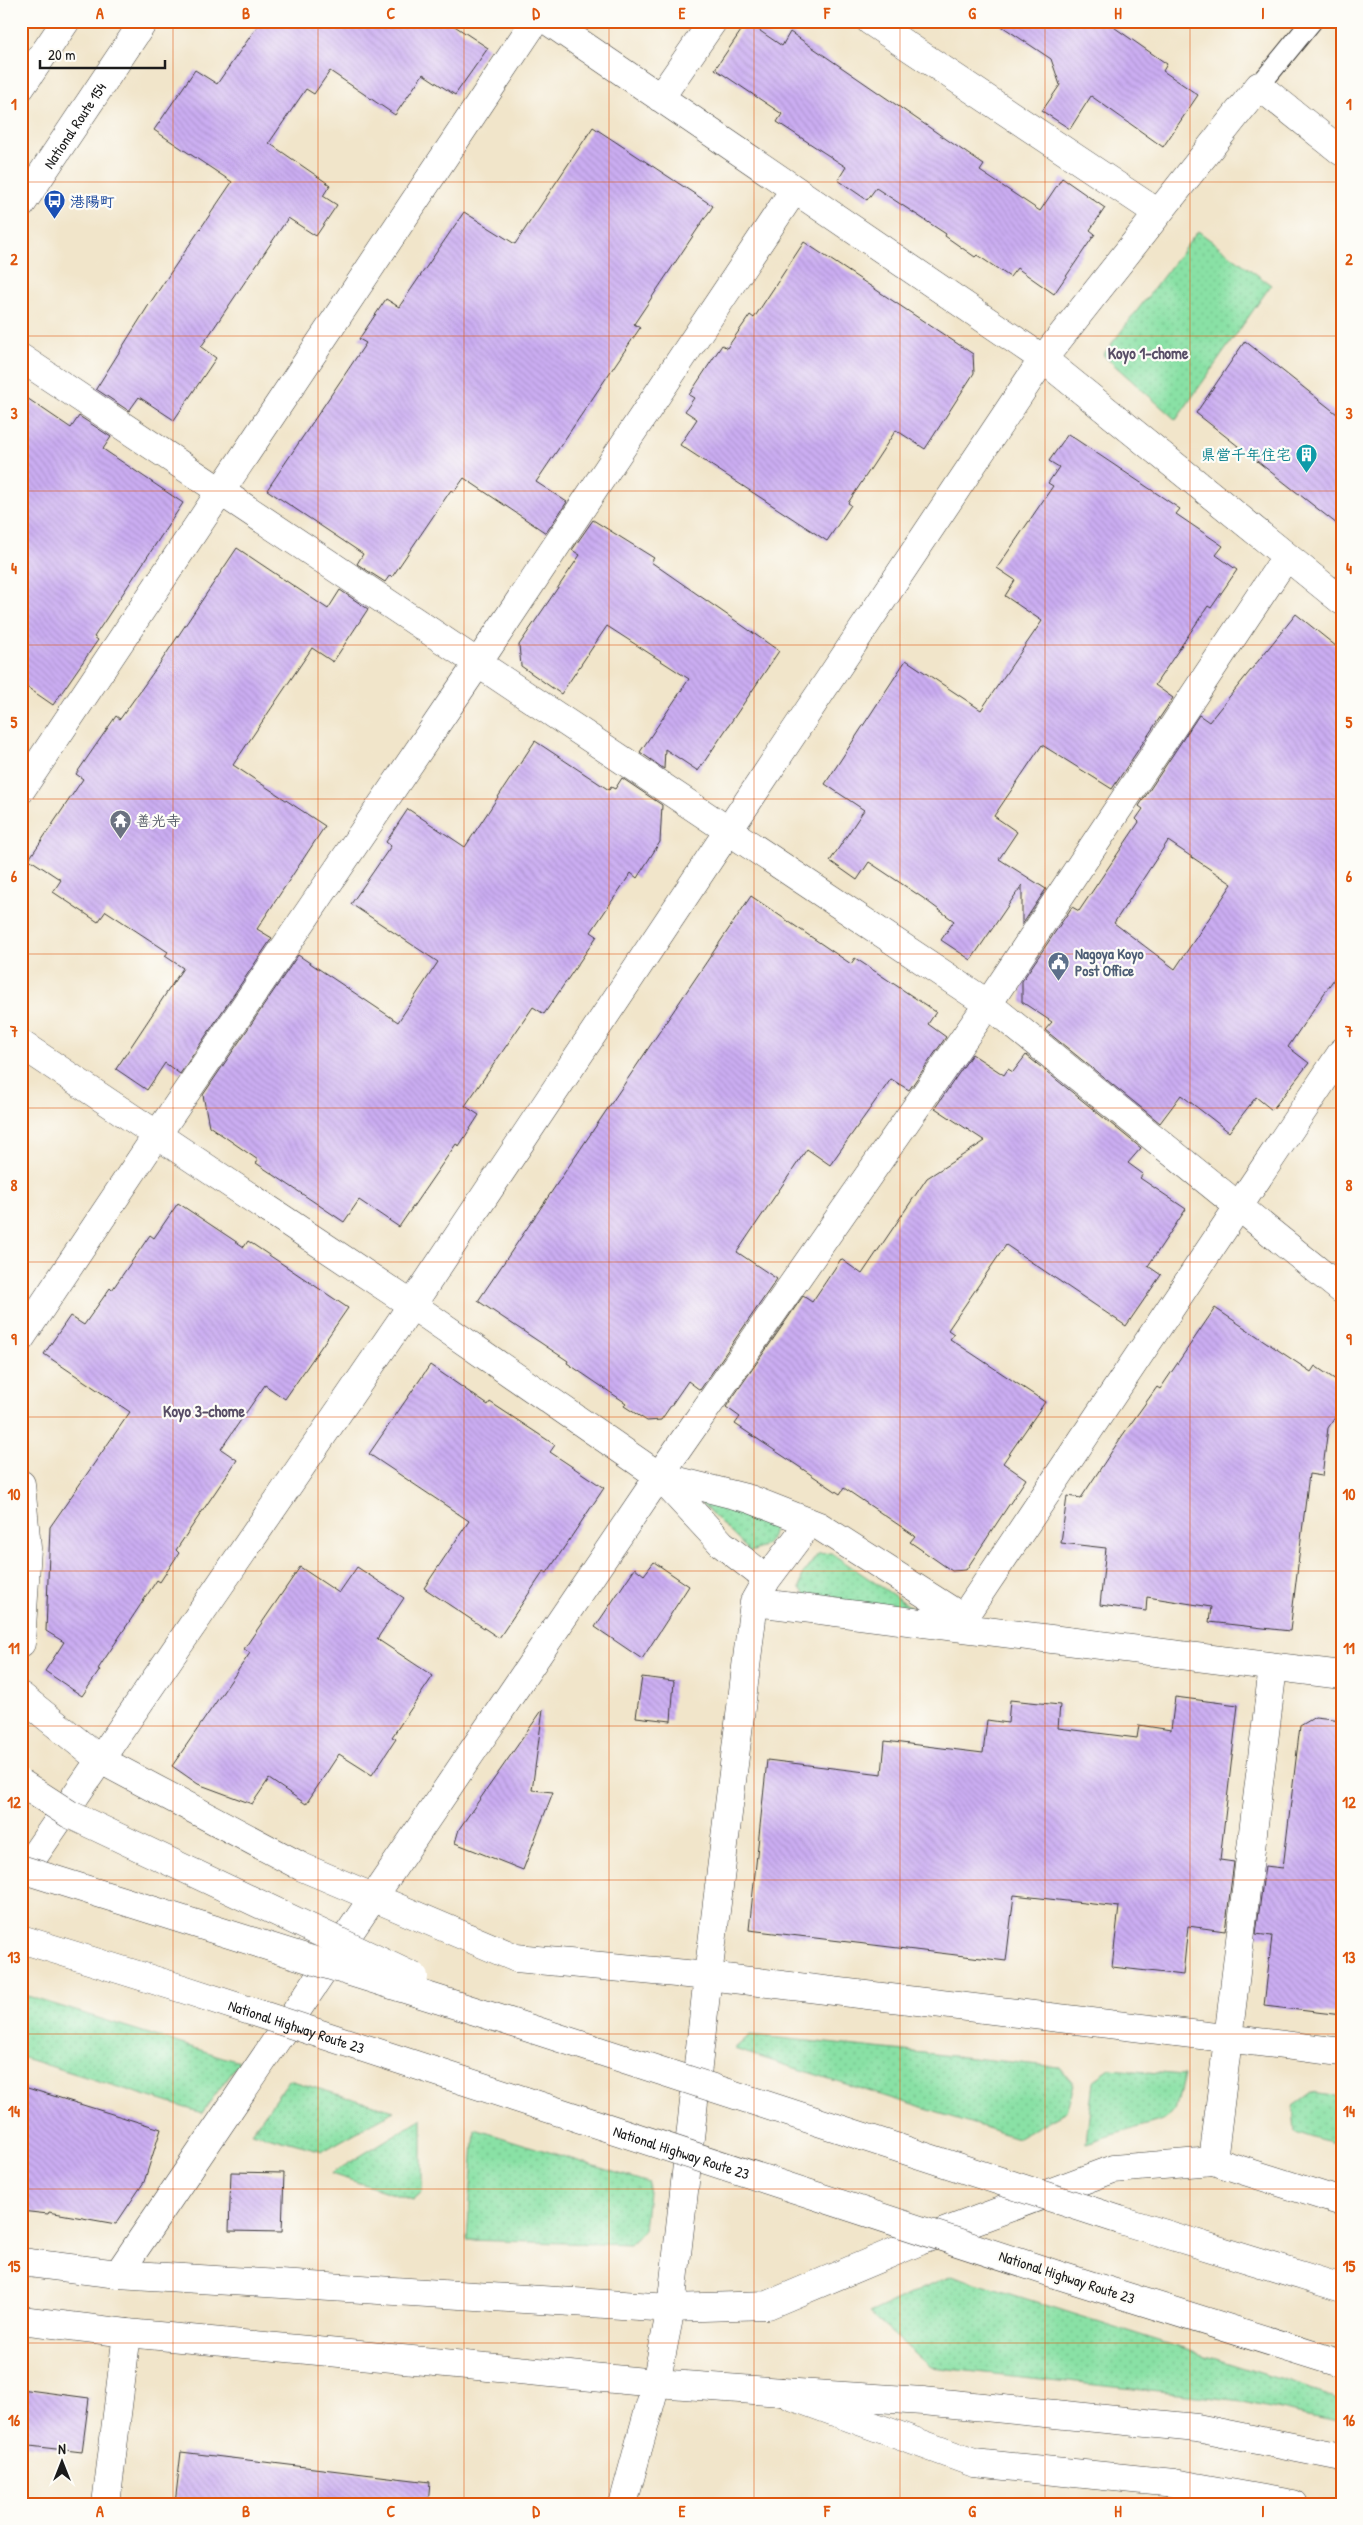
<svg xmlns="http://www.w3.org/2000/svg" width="1363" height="2525" viewBox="0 0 1363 2525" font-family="'Patrick Hand','Klee One',sans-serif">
<defs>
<pattern id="green-dots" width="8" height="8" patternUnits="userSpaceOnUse" patternTransform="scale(1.25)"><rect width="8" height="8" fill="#89e1a5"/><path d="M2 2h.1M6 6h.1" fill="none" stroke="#76c08d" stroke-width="1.8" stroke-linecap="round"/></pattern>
<pattern id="building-back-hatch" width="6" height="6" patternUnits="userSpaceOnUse" patternTransform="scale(1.25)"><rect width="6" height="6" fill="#cbadf2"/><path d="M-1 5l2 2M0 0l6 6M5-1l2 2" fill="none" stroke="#ae94cf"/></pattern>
</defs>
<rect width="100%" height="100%" fill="#fdfcf7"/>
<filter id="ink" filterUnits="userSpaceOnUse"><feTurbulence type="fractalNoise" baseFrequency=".02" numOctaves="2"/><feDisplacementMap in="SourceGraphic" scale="10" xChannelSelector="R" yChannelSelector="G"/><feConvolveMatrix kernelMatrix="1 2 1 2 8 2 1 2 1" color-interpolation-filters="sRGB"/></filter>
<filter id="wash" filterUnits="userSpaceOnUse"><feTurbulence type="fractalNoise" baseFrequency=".0096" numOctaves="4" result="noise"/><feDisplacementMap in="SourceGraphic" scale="20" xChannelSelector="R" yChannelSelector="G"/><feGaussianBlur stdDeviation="1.12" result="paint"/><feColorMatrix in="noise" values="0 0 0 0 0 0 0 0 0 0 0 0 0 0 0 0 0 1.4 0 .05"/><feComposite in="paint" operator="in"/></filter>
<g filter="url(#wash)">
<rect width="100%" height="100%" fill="#f1e5ca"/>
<path fill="url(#green-dots)" stroke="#527e60" d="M1198,231L1271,285L1176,420L1103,355Z
M688,1490L743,1512L772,1517L775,1521C773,1539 769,1547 750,1552Z
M831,1553L917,1611L806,1596L800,1588L802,1575L818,1554Z
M21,1994L239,2062L202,2113L21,2057Z
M750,2035L1059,2067L1074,2085L1066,2111L1018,2138L734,2049Z
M1110,2069L1184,2075L1175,2111L1163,2120L1086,2143L1093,2081Z
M289,2080L394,2111L323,2151L252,2132Z
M1311,2093L1342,2097V2147L1295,2132L1293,2106Z
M422,2118V2192L413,2200L331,2174Z
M475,2129L649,2183L644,2229L630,2245L467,2240Z
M951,2275L1342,2399V2422L1242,2401L930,2367L869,2313Z"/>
<g id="blocks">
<path fill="url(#building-back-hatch)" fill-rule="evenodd" d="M261,21H447L488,48L455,95L423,74L395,115L330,71L314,94L306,89L269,143L330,185L323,196L337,205L316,236L288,218L201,347L216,358L174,420L139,397L129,411L96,389L150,303L232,182L154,130L195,70L217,84Z
M994,21H1105L1167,64L1163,71L1198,95L1163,147L1091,96L1070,129L1042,111L1060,85L1051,59Z
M747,22L782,46L790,32L984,165L980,171L1040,211L1062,178L1105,208L1090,230L1095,234L1054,294L1017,268L1010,277L977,255L975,257L945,236L946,234L876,188L867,200L838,180L846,167L777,122L782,114L715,69Z
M593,127L713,206L634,324L640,328L536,482L567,502L546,533L464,478L454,492L451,490L392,577L390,575L385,582L357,564L363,554L267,490L366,343L359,339L386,299L399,307L464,212L515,244Z
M804,242L973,354L974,373L925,449L896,430L848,503L851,505L827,541L680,445L697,419L685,411L694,398L689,395L722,345L727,348L750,315L754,318Z
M1245,341L1342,418V528L1196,413Z
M21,394L71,428L79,416L111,437L103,449L183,503L94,637L98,640L53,705L21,683Z
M1068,434L1180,509L1176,514L1223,546L1216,555L1237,570L1211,608L1208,606L1155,685L1173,698L1112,789L1042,745L994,816L1017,832L999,859L1046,889L1022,925V885L971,960L941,940L954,921L923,898L869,862L857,880L830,861L864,810L825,784L906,660L981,710L1042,621L1005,596L1015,580L997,568L1053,486L1048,483L1059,467L1049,461Z
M593,520L654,558L651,562L779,651L698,771L665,749L664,769L640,752L689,679L607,626L561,694L521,666L519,645L580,555L572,550Z
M237,548L328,609L340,590L368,609L333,662L312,648L233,765L325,826L257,929L272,938L180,1074L165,1063L147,1090L116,1069L183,968L165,956L168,952L106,911L98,922L53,892L61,880L29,859L83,779L76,774L116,716L120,719L160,663Z
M1296,614L1342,651V967L1288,1047L1309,1063L1272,1110L1256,1097L1229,1132L1181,1095L1160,1123L1045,1030L1052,1022L1022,1002V981L1072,907L1079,911L1139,822L1136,819L1143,809L1139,806L1199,715L1209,722ZM1168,841L1232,884L1175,969L1114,923Z
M535,741L609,790L611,787L615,789L622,778L662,805L660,842L637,878L631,873L591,932L597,936L544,1014L533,1007L465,1106L479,1115L459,1146L456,1144L399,1227L359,1200L344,1222L256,1163L258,1160L209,1126L203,1095L298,955L398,1022L438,962L351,904L391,846L386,842L408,809L465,847Z
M751,896L851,964L855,958L936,1012L928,1024L946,1037L909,1090L891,1079L830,1165L807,1149L737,1252L777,1279L700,1390L688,1381L661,1420L647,1421L624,1406L626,1403L567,1363L568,1361L478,1301Z
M972,1054L1004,1075L1008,1069L1013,1072L1026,1055L1141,1148L1128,1163L1143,1174L1140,1178L1186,1209L1148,1266L1161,1275L1126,1326L1006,1245L948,1330L954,1334L950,1339L1045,1402L1003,1463L1026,1479L966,1570L952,1571L910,1542L915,1536L844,1488L840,1494L735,1424L740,1417L726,1407L803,1296L812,1302L841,1259L862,1274L927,1178L985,1141L935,1108Z
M178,1203L244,1247L248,1241L348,1308L285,1399L265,1385L221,1449L237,1460L176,1550L179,1553L160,1582L157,1580L98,1669L100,1670L82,1696L45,1671L64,1642L46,1631L50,1527L130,1412L44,1354L70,1316L84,1325L110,1288L112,1290L150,1235L154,1238Z
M1215,1308L1311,1372L1315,1366L1342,1384V1407L1328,1428L1322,1476L1309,1474L1290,1631L1209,1622L1211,1607L1147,1597L1146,1611L1100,1605L1106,1548L1061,1543L1067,1496L1081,1498L1122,1436L1157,1387L1160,1389Z
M430,1365L488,1405L490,1402L555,1445L550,1452L604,1488L547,1573L544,1571L499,1638L424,1588L469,1521L369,1454Z
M654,1562L689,1586L642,1659L595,1627L635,1568L644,1575Z
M300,1567L339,1593L357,1567L404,1598L377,1639L433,1676L392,1737L396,1739L372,1775L339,1754L306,1804L269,1779L252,1804L198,1784L172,1766L250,1653L244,1649Z
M642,1677L674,1681L671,1721L636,1717Z
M1175,1697L1238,1705L1220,1860L1234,1862L1225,1931L1188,1926L1183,1975L1112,1967L1119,1907L1014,1895L1006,1961L749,1930L767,1760L882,1774L885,1741L983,1753L987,1720L1008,1723L1010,1700L1060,1705L1058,1728L1137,1738L1139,1725L1171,1730Z
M543,1709L532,1790L553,1792L523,1870L455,1843L459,1829Z
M1315,1717L1342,1720V2015L1264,2006L1272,1936L1256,1934L1265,1866L1283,1868L1300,1726Z
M21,2086L161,2129L144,2182L116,2224L49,2212L48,2214L21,2211Z
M231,2172L284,2173L282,2232L229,2231Z
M21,2389L89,2398L82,2452L21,2445Z
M181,2452L430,2482L428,2504H175Z"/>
</g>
</g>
<g filter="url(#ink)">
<use href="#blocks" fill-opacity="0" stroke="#3c3a36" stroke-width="1"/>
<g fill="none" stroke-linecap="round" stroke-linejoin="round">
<defs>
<path id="service" d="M1259,86L1312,21"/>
<path id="minor" d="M548,21L1043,359L1342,601
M870,21L1158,213
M660,98L713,21
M21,358L988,1004L1342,1290
M1043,359L1259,86L1342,152
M21,790L535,21
M21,1044L412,1305L659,1476L722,1544L767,1579L754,1602L708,1976L671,2308L656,2383L623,2504
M21,1338L157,1135L478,663L794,190
M659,1476L750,1499L819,1526L963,1618
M21,1484L27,1548L21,1643
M767,1579L809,1523
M754,1602L1342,1675
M957,1627L1342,1052
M21,1696L99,1759L302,1867L516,1958L708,1976L1342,2052
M1228,2039L1273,1667
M118,2274L659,1476L988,1004L1286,557
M791,2396L974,2463L1174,2483L1293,2504
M106,2504L127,2333"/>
<path id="tertiary" d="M21,1875L412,1305L1043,359
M21,2262L118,2274L671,2308L768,2305L920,2241L1113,2169L1213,2161L1228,2039
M21,2320L127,2333L656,2383L782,2392"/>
<g id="trunk">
<path d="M21,87L66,21"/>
<path id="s1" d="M21,205L144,21"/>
<path d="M1213,2161L1342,2202"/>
<path d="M1120,2220L1342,2288"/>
<path d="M1058,2275L1342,2364"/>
<path d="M782,2392L923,2401L1197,2428L1342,2457"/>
</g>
</defs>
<use href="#service" stroke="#3c3a36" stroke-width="22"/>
<use href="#minor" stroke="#3c3a36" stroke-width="29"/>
<use href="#tertiary" stroke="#3c3a36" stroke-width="29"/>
<use href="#trunk" stroke="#3c3a36" stroke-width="29"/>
<use href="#service" stroke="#fff" stroke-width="20"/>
<use href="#minor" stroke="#fff" stroke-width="28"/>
<use href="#tertiary" stroke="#fff" stroke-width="28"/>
<use href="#trunk" stroke="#fff" stroke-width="28"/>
<defs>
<g id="trunk-bridge">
<path d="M21,1783L69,1814L414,1977"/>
<path d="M21,1869L507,2021L1120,2220"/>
<path id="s2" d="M21,1939L183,1989L1058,2275"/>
</g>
</defs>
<use href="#trunk-bridge" stroke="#3c3a36" stroke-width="29" stroke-linecap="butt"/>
<use href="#trunk-bridge" stroke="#fff" stroke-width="28"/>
</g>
</g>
<path fill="none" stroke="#de560d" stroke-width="1" stroke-opacity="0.55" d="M173,21V2504M318,21V2504M464,21V2504M609,21V2504M754,21V2504M900,21V2504M1045,21V2504M1190,21V2504M21,182H1342M21,336H1342M21,491H1342M21,645H1342M21,799H1342M21,954H1342M21,1108H1342M21,1262H1342M21,1417H1342M21,1571H1342M21,1726H1342M21,1880H1342M21,2034H1342M21,2189H1342M21,2343H1342"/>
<defs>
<symbol id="bus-pin" viewBox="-11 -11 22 30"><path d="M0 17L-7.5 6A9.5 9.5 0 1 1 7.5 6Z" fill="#1a4fb4" stroke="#fdfcf7"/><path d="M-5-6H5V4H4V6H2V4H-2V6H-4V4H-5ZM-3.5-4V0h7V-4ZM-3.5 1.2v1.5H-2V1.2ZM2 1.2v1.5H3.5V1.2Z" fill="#fff"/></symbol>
<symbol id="building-pin" viewBox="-11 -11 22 30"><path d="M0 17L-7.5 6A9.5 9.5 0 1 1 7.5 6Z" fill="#0f9aa8" stroke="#fdfcf7"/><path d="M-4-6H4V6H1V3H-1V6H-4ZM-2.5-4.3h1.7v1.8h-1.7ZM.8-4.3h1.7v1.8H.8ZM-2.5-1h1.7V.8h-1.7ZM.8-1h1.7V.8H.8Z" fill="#fff"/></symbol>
<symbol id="temple-pin" viewBox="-11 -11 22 30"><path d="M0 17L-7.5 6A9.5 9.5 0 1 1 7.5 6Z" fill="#6b7280" stroke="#fdfcf7"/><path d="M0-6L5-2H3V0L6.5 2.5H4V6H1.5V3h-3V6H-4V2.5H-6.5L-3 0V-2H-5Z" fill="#fff"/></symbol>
<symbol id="civic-pin" viewBox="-11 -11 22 30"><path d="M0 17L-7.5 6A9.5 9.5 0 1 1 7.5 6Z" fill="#5c6f8a" stroke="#fdfcf7"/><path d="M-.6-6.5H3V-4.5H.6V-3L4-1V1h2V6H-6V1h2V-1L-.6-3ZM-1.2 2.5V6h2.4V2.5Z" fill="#fff"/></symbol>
</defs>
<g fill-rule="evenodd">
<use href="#bus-pin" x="42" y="188" width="25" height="34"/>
<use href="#building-pin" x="1294" y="442" width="25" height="34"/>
<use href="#temple-pin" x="108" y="808" width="25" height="34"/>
<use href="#civic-pin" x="1046" y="950" width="25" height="34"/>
</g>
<g text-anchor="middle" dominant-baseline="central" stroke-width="4.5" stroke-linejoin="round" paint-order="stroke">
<g font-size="15" fill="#1c1c1c" stroke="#fdfcf7">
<text stroke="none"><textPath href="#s1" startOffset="96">National Route 154</textPath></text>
<text stroke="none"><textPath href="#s2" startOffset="289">National Highway Route 23</textPath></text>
<text stroke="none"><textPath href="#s2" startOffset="694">National Highway Route 23</textPath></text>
<text transform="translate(1067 2277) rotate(18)">National Highway Route 23</text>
</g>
<g font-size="15" font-weight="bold" fill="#164399" stroke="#fdfcf7" text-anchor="start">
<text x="70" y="201">港陽町</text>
</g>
<g font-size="15" font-weight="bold" fill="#0d838f" stroke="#fdfcf7" text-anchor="end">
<text x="1291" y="454">県営千年住宅</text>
</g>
<g font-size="15" font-weight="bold" fill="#5b616d" stroke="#fdfcf7" text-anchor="start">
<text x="136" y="820">善光寺</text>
</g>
<g font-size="15" font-weight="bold" fill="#4e5e75" stroke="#fdfcf7" text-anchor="start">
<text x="1075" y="953">Nagoya Koyo<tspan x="1075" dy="17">Post Office</tspan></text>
</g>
<g font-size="16" font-weight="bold" fill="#594f67" stroke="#fdfcf7">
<text x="1148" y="353">Koyo 1-chome</text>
<text x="204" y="1411">Koyo 3-chome</text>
</g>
</g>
<rect width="1363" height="2525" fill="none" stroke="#fdfcf7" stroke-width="55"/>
<g transform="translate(62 2462)" stroke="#fdfcf7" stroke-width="4" paint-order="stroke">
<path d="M0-4L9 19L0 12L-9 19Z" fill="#1c1c1c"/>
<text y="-8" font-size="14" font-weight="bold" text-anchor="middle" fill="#1c1c1c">N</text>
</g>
<path d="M40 60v8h125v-8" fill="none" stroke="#1c1c1c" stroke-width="2.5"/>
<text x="48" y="60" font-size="15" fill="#1c1c1c" stroke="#fdfcf7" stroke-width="4" paint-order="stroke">20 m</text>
<rect x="28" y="28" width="1308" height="2470" fill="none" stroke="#de560d" stroke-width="2"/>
<g font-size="16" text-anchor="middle" font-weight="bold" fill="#de560d">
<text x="100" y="19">A</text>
<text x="246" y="19">B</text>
<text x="391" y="19">C</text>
<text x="536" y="19">D</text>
<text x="682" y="19">E</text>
<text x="827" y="19">F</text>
<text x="972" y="19">G</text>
<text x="1118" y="19">H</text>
<text x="1263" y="19">I</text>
<text x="14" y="110">1</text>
<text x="1349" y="110">1</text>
<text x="14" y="265">2</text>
<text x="1349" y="265">2</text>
<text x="14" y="419">3</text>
<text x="1349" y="419">3</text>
<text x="14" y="574">4</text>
<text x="1349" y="574">4</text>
<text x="14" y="728">5</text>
<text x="1349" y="728">5</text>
<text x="14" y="882">6</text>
<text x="1349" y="882">6</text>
<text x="14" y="1037">7</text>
<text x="1349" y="1037">7</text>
<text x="14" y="1191">8</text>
<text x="1349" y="1191">8</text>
<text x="14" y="1345">9</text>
<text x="1349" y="1345">9</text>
<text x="14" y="1500">10</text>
<text x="1349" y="1500">10</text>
<text x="14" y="1654">11</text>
<text x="1349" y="1654">11</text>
<text x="14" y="1808">12</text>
<text x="1349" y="1808">12</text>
<text x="14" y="1963">13</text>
<text x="1349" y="1963">13</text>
<text x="14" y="2117">14</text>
<text x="1349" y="2117">14</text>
<text x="14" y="2272">15</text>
<text x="1349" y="2272">15</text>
<text x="14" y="2426">16</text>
<text x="1349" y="2426">16</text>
<text x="100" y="2517">A</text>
<text x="246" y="2517">B</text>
<text x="391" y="2517">C</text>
<text x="536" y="2517">D</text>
<text x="682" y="2517">E</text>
<text x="827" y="2517">F</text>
<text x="972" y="2517">G</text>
<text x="1118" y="2517">H</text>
<text x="1263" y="2517">I</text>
</g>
</svg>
